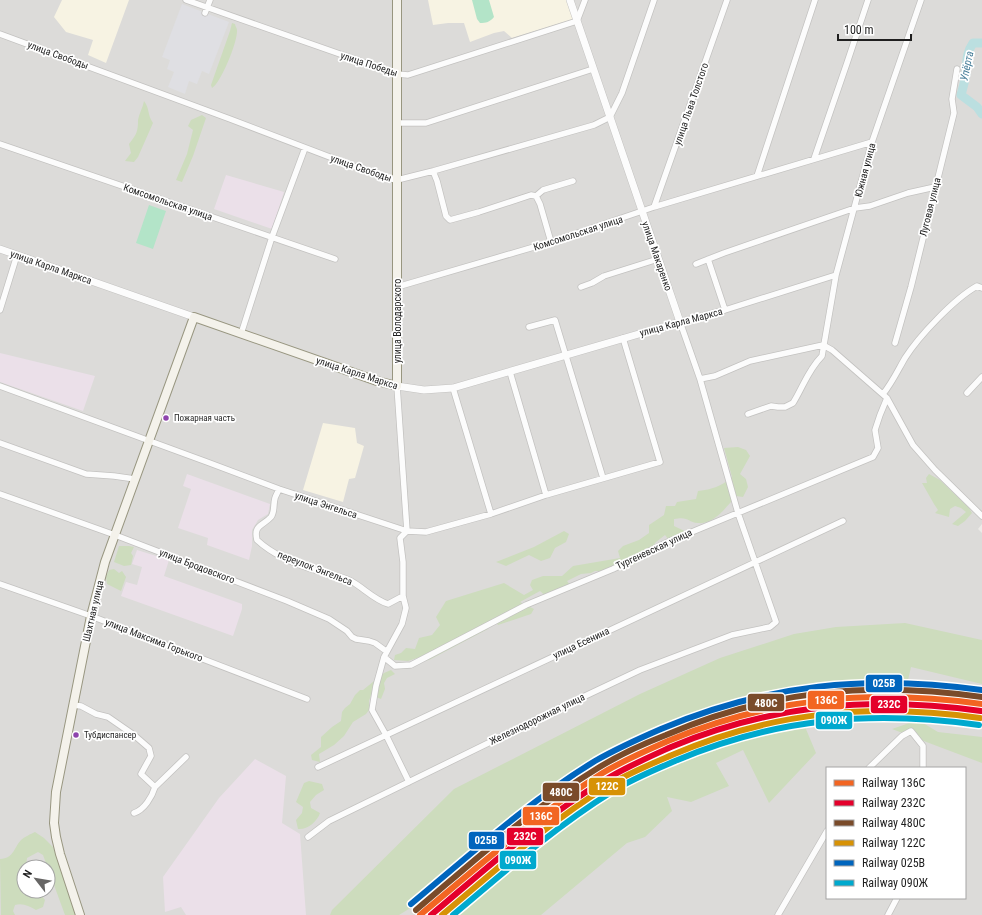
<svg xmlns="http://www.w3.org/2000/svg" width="982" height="915" viewBox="0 0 982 915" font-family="'Roboto Condensed',sans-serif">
<rect width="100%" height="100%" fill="#edebe8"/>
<path fill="#dcdbd9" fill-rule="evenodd" d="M0,0H982V524L978,529L982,533V915H0ZM827,768H965V898H827ZM24,867H48V891H24Z"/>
<path fill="#ebe0e9" d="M226,175L284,192L272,229L214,209Z
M0,353L95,376L83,411L0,382Z
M187,474L270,504L268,514L258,520L252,530V546L249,560L207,545L208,538L178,528L191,489L183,486Z
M137,550L169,560L164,576L242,604V609L233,636L121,596L126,582L137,585L142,567L132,564Z
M255,759L286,776L282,823L300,834L306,915H186L181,907L165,912L163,877L219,798Z"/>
<path fill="#f7f3e3" d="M62,0H129L106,63L88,55L93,40L66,32L54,17Z
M428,0H567L574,19L512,38L504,31L494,33L470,42L464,23H448L433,25Z
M323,423L355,428L357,443L364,446L355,478L349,479L343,502L303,490Z"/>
<path fill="#dfeac7" d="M482,876V892L456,915H436Z"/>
<path fill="#cddcbd" d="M232,23L235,24C235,26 237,28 237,30C238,41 221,83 212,88L211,85L230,31Z
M144,101C150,109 147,114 153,123L138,157L134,162L125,161L131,153L129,144C137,134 138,131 138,120C139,114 143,107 144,101Z
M202,115L206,118L193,156L182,182L176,180L187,154L193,130L188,126L191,120Z
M738,447L746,450L750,456L740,474L746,479L748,487L743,497L736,496C727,506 714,525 698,523C687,522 689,516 674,519V526L693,535L673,545L665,535L656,542L640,561L632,565L612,571H595L591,573L581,574L567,581L573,589L548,598L540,591L520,602L534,609L531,614L498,625L493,618L488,629L429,660L422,661L420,657L408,661L394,660L395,655L401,653L406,648L415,649L419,638L432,635L440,625L436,617L446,601L504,583L524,595L533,590L530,585L532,580L543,576H562L573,566L620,558L618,551L623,546L639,540L649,533V525L664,515L666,506H675L677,502L696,499L698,491C713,489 720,487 732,477L724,448Z
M929,474L940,480L969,508L972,513L965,521L958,526L952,524L966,512L961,508L955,506L950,509L949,517L935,513L938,510L934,504L922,483H927L926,478Z
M564,531L569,534L566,542L555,548L550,558L541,561L529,555L506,566L496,562L534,547Z
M119,546H129L134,547L131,553L133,556L131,565L124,566L114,562Z
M114,569L119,573L122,571L126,577L121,591L107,584L106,577L109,570Z
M905,623L982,640V684L911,667L906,689L878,687L808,688L723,712L641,748L562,795L494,843L443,888L399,915H330L332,910L454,789L640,694L720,658L794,634L836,627Z
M391,670L395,674L387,678L384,683L385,689L381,699L371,695L369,701V710L366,714L353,722L344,736L334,745L319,754L320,762L312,760L311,755L321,747V737L332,727L341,721L342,712L345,708L350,704L355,695L360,690H363L384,673Z
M918,720L938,732L982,737V763L892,729Z
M803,722L816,753L769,803L743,750L716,763L729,786L691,802L667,797L672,811L645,837L627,843L541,915H456L566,818L629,779L689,755L753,733L785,724Z
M309,781L322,784L324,790L316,795L310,802L311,808L320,813C317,822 307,830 298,829L296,820L302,813L303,807L296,802L304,783Z
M35,832L44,838L53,847L77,915H65L43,855L38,852L27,858L26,867H24V891H26L28,894L38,891L45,900L43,907L36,910C29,906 23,903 15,905L13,911L15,915H1L0,859C14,858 13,849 21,840C24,837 31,834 35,832Z"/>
<path fill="#b3e4c8" d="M472,0H489L494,17C490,22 486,23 480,23L477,19Z
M149,205L166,211L153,249L136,243Z"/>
<path fill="#dfdfe3" d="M182,4L229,22L209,74L202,71L197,84L189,81L185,94L168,87L174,72L167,69L170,60L162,57Z"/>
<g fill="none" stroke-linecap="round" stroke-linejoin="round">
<path stroke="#bbdfe0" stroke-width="9" d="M982,43H973C966,53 967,62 966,73C965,81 963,88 961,95L977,107L982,114"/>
<defs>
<path id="minor" d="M186,0L397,74L408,75L577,21L585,0
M205,13L210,0
M0,34L230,119L385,178L397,180L433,171L594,125L610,117L622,93L654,0
M397,123H426L593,69
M0,144L335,259
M814,159L847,63L868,0
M433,171L437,181L446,216L450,220L479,212L531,195L536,196L543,190L573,181
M757,176L815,0
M536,196L540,204L551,242
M654,207L727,0
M708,259L725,310
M696,264L724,253L855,208L870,206L908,193L935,187
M397,287L551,242L654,207L872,142
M581,287L592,283L604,276L658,259
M0,310L17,255
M529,327L555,320L603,478
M241,334L272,237L305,148
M895,343L911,287L954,113L952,99L957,69
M823,345L832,350L887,398L913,445L935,470L982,516
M510,372L546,495
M700,379L715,376L750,361L823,345
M0,386L207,462L279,489L407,531L426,532L491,514L546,495L660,462L623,338
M397,386L407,531L400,538L403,562V596L406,608L402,624L384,657L376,686L372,710L386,735L409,782
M453,388L491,514
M967,393L982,377
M883,394C892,383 898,370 905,358C919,336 954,299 977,286L982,288
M748,414L771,406L778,407H785L793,403C803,387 808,370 822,356L836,275L872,142L921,0
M0,443L86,474L114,476L135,479
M279,489C278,492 276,495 275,498C273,505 275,512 271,517C263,526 253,525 257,540C273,555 300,566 321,572C331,575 342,576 351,581C364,588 373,599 388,604L403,596
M0,494L115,535L287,601L329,619L347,631L352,637L356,639L369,641L375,643L386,651
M0,584L91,616L307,699
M384,657L395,666L411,665L526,605L613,569L670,541L873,457L878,448L875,430L880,415L887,398
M73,705L81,706L96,714L108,717L134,735L149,748L151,756L141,774L155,787
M318,767L843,521
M869,768L902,736L911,731L923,746V768
M155,787L186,757
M134,813C144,810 152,797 155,787
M308,837L329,821L566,705L640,670L732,635L770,627L776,622L738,513L700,379L680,322L725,310L836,275
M778,915L827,831
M888,915L897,898"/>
<path id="tertiary" d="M0,249L194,317
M397,386L424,390L453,388L680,322L570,0"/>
<path id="secondary" d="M80,915L60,854L56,837L54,823L56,792L91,616L105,562L194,317L377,381L397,386V0"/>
</defs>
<use href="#minor" stroke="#c3c2c0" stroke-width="7"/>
<use href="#tertiary" stroke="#c3c2c0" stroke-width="8"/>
<use href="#secondary" stroke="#989680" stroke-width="10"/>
<use href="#minor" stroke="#fcfcfc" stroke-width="5.5"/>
<use href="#tertiary" stroke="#fcfcfc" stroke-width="7"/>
<use href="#secondary" stroke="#f4f2eb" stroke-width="8"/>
<defs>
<path id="rail-1" d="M420,915C479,866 536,815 601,774C622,761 645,751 668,741C772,697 871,689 982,704"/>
<path id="rail-2" d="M431,915C487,868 542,818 605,780C626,767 649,757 671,747C774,704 872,696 981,711"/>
<path id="rail-3" d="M416,910C474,861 532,808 598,768C619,755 643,744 666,735C770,690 871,681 982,697"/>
<path id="rail-4" d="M442,915C496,870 549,822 609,785C629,773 651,764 672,755C774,711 871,703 980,718"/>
<path id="rail-5" d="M411,904C470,855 528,802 595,761C616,749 638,739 661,729C767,684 868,674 982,690"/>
<path id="rail-6" d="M453,915C504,872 555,827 613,791C632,779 654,770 675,761C776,718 871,710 979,725"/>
</defs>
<use href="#rail-1" stroke="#fff" stroke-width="9"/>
<use href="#rail-2" stroke="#fff" stroke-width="9"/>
<use href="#rail-3" stroke="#fff" stroke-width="9"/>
<use href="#rail-4" stroke="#fff" stroke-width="9"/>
<use href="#rail-5" stroke="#fff" stroke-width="9"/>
<use href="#rail-6" stroke="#fff" stroke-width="9"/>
<use href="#rail-1" stroke="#f26522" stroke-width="6"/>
<use href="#rail-2" stroke="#e4002b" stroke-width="6"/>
<use href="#rail-3" stroke="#7a4b2a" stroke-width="6"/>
<use href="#rail-4" stroke="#d79205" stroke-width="6"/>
<use href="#rail-5" stroke="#0065bd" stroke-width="6"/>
<use href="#rail-6" stroke="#00a9ce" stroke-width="6"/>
</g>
<g fill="#8e44ad" stroke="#fff" stroke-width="1.5">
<circle cx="166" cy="418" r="3.5"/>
<circle cx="76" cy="735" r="3.5"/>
</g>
<g text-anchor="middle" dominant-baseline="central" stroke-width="3.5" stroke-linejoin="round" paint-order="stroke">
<g font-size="9" fill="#1f1f1f" stroke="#fff" text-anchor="start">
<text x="174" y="418">Пожарная часть</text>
<text x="84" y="735">Тубдиспансер</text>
</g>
<g font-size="10" fill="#1f1f1f" stroke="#fff">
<text transform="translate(58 55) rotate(20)">улица Свободы</text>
<text transform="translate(369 64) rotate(18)">улица Победы</text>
<text transform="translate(691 104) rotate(-71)">улица Льва Толстого</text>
<text transform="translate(361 168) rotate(19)">улица Свободы</text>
<text transform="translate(865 170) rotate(-75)">Южная улица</text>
<text transform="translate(168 202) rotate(19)">Комсомольская улица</text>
<text transform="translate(930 207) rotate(-76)">Луговая улица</text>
<text transform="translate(578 233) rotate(-18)">Комсомольская улица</text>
<text transform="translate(657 256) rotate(71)">улица Макаренко</text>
<text transform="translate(51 267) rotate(19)">улица Карла Маркса</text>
<text transform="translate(397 321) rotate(-90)">улица Володарского</text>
<text transform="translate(681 322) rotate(-15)">улица Карла Маркса</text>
<text transform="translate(357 373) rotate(18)">улица Карла Маркса</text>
<text transform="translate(326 505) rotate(18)">улица Энгельса</text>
<text transform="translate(654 549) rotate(-25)">Тургеневская улица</text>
<text transform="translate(197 566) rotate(21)">улица Бродовского</text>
<text transform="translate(315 568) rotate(21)">переулок Энгельса</text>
<text transform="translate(93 611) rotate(-77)">Шахтная улица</text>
<text transform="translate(154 640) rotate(21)">улица Максима Горького</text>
<text transform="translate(581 643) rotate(-25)">улица Есенина</text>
<text transform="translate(537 719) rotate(-26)">Железнодорожная улица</text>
</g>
<g font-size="11" font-style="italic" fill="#427b97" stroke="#fff">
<text transform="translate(967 66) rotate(-78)">Упёрта</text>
</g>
</g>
<g stroke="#fff" stroke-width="1.5">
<rect x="865" y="674" width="38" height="19" rx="4" fill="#0065bd"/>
<rect x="807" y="690" width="38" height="20" rx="4" fill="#f26522"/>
<rect x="747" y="693" width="38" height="19" rx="4" fill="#7a4b2a"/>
<rect x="870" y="695" width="38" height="19" rx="4" fill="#e4002b"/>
<rect x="815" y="711" width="38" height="19" rx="4" fill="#00a9ce"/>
<rect x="588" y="777" width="38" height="19" rx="4" fill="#d79205"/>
<rect x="542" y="782" width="38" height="20" rx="4" fill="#7a4b2a"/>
<rect x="522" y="806" width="38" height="20" rx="4" fill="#f26522"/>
<rect x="506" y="827" width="38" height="19" rx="4" fill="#e4002b"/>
<rect x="468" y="831" width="37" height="19" rx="4" fill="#0065bd"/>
<rect x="499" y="850" width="38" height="20" rx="4" fill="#00a9ce"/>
</g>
<g font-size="11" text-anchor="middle" font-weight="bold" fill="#fff">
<text x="884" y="687">025В</text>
<text x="826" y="704">136С</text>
<text x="766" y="707">480С</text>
<text x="889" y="708">232C</text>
<text x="834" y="724">090Ж</text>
<text x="607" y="790">122С</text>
<text x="561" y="796">480С</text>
<text x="541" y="820">136С</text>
<text x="525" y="840">232C</text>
<text x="486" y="844">025В</text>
<text x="518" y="864">090Ж</text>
</g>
<rect x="826" y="767" width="140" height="132" fill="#ffffff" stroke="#a5a5a5"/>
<rect x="834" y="780" width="20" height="6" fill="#f26522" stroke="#a5a5a5"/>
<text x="862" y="787" font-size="12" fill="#1f1f1f">Railway 136С</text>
<rect x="834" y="800" width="20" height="6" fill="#e4002b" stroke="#a5a5a5"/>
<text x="862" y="807" font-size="12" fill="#1f1f1f">Railway 232C</text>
<rect x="834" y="820" width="20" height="6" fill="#7a4b2a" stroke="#a5a5a5"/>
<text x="862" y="827" font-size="12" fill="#1f1f1f">Railway 480С</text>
<rect x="834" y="840" width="20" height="6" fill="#d79205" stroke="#a5a5a5"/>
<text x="862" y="847" font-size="12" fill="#1f1f1f">Railway 122С</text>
<rect x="834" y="860" width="20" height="6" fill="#0065bd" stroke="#a5a5a5"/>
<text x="862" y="867" font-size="12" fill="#1f1f1f">Railway 025В</text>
<rect x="834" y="880" width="20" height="6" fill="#00a9ce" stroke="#a5a5a5"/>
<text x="862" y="887" font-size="12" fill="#1f1f1f">Railway 090Ж</text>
<g transform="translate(36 879) rotate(301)"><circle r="19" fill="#ffffff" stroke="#a5a5a5"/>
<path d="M0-3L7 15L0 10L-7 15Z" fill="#676665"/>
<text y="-6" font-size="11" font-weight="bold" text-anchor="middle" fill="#1f1f1f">N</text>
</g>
<path d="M838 34v6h73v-6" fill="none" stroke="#1f1f1f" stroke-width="2"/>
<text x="844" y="34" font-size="12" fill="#1f1f1f" stroke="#ffffff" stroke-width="3" paint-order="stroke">100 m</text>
</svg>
